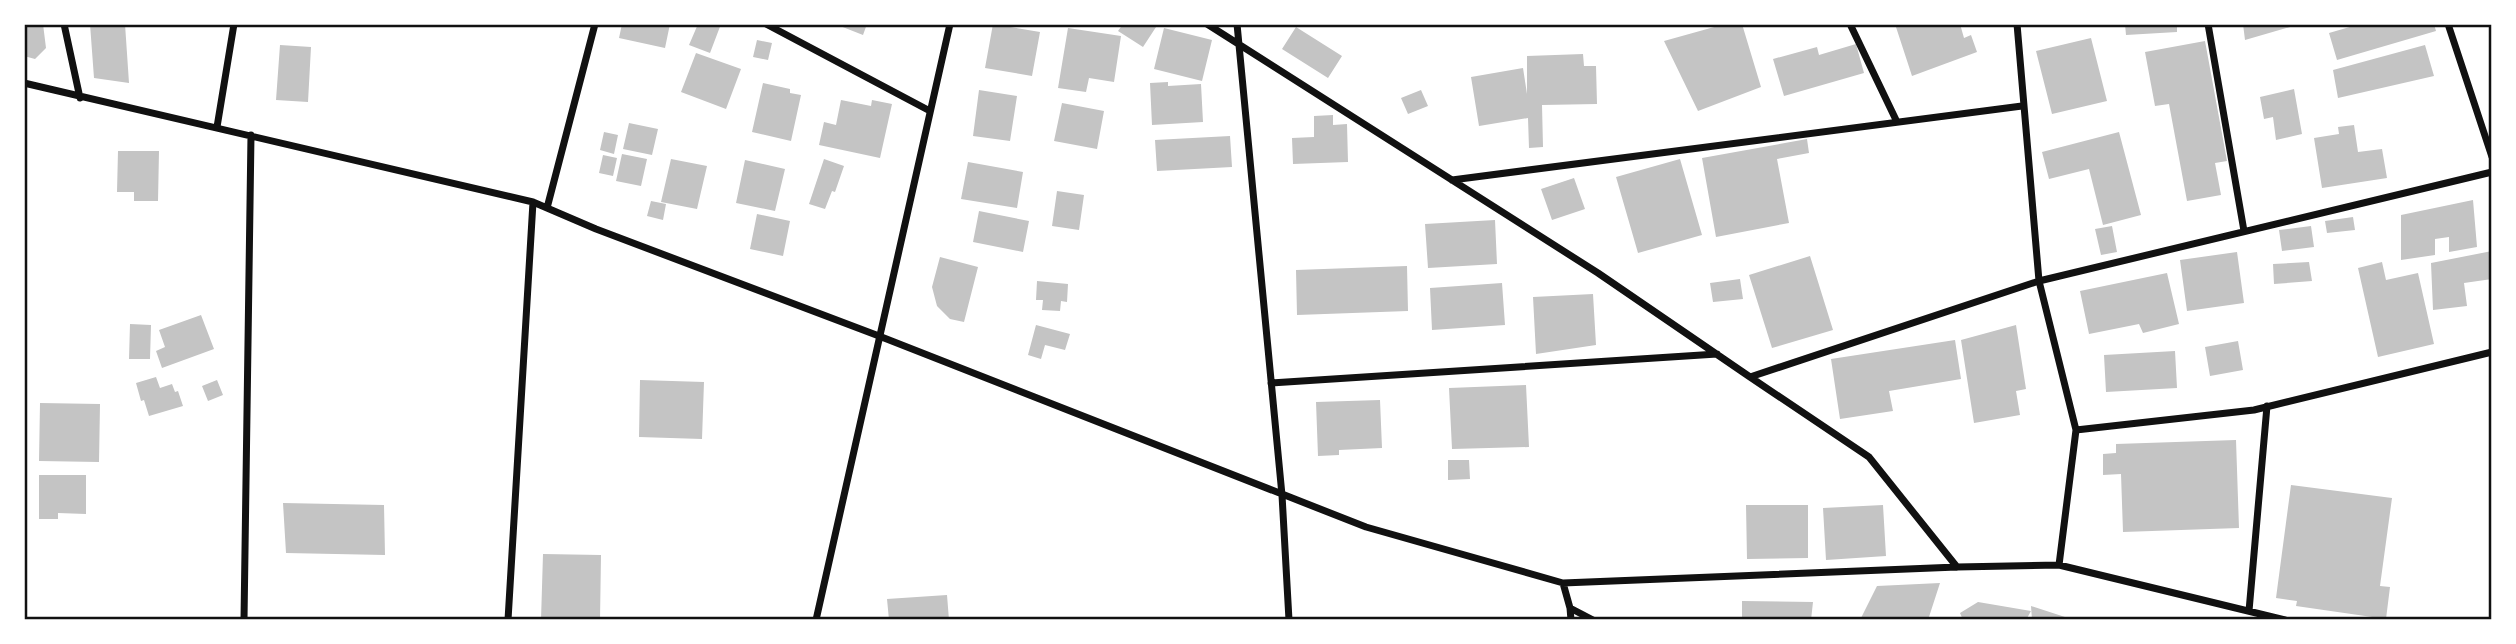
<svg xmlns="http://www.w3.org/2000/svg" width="2516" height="644" viewBox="0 0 2516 644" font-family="'DejaVu Sans',sans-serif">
<rect width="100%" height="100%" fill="#fff"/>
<path fill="#c4c4c4" d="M24,24H43L46,48L35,59L24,56Z
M90,24H125L129,83L94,78Z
M622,24H670L665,48L619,38Z
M698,24H721L710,53L689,45Z
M835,24H867L863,35Z
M993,24L1040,32L1032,76L985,68Z
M1123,24H1158L1143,47L1118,31Z
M1725,24H1742L1761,87L1698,111L1664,41Z
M1895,24H1960L1964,38L1971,35L1977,52L1912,76Z
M2125,24H2177V32L2126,35Z
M2243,24H2297V25L2245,40Z
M2360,24H2434L2436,31L2337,60L2329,33Z
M1296,27L1342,56L1328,78L1282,49Z
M1068,28L1121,36L1114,82L1089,78L1086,92L1058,88Z
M1164,28L1212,40L1202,81L1154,69Z
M2091,38L2107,101L2052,114L2036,51Z
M757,40L772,43L768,60L753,57Z
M2205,41L2227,161L2215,163L2221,195L2187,201L2169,104L2155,106L2145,52Z
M1856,44L1864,73L1784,96L1773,59L1817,47L1819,55Z
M280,45L311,47L308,102L276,100Z
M2425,45L2434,76L2338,98L2333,70Z
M696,53L741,69L726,109L681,92Z
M1583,54L1584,66H1596L1597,104L1542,105L1543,147L1529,148L1528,118L1479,126L1471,77L1523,68L1527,94V56Z
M1168,82V86L1201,84L1203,122L1152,125L1150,83Z
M763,83L790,89V93L801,95L791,141L752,132Z
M2294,89L2302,134L2276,140L2273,117L2264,119L2260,97Z
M979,90L1017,96L1010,141L973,136Z
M1421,90L1428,106L1408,114L1401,98Z
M841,100L871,106L872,100L892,104L880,158L819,145L824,122L836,125Z
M1062,103L1104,111L1097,149L1054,141Z
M1333,115V125L1347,124L1348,162L1293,164L1292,138L1314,137V116Z
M629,123L658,129L652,155L623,149Z
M2354,125L2358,152L2382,149L2387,178L2322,188L2314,138L2339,134L2338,127Z
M604,132L618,135L614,154L600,150Z
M2119,132L2141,215L2103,225L2089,169L2049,179L2042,152Z
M1230,136L1232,167L1157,171L1155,140Z
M1807,139L1809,153L1777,159L1789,223L1716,237L1702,158Z
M118,151H159L158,201H134V192H117Z
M622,154L647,159L641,186L616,181Z
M603,155L617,158L613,176L599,173Z
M671,159L707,166L697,209L661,202Z
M824,159L844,166L835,192L832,191L825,209L809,204Z
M1680,159L1702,235L1638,253L1616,177Z
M745,160L785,169L775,211L736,203Z
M968,162L1023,172L1017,208L961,199Z
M1574,178L1585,209L1552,220L1541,189Z
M1057,191L1084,195L1079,230L1052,226Z
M2473,200L2477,247L2449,252V237L2435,239V255L2401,260V215Z
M651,201L666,204L663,220L647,216Z
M979,211L1029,221L1023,252L973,242Z
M757,214L790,221L783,256L750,249Z
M2353,217L2355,230L2327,233L2325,221Z
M1495,220L1497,264L1428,268L1425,224Z
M2112,226L2117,252L2101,255L2095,229Z
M2311,226L2314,247L2282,251L2279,230Z
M2492,251V279L2464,283L2467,306L2433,310L2431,263Z
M2237,252L2244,303L2187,311L2180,260Z
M1810,256L1833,330L1772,348L1749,275Z
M940,257L978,267L964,322L950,319L937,306L932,287Z
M2309,262L2312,281L2274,284L2273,264Z
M2382,262L2386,280L2418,273L2434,344L2378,357L2358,268Z
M1407,266L1408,311L1297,315L1296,270Z
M2167,273L2179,324L2143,333L2139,324L2089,334L2080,291Z
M1740,279L1743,299L1713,302L1710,283Z
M1037,281L1068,284L1067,302L1061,301L1060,311L1042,310L1043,300H1036Z
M1502,283L1505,325L1432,330L1430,288Z
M1593,294L1596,345L1536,354L1533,297Z
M201,315L214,349L162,368L156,351L165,347L159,330Z
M130,324L151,325L150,359H129Z
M1036,325L1070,334L1065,350L1045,345L1041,359L1028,355Z
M2016,325L2026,389L2016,391L2020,415L1974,423L1961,340Z
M1955,340L1961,379L1889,391L1893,411L1840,419L1831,359Z
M2238,341L2243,370L2210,376L2205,347Z
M2175,351L2177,388L2106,392L2104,355Z
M156,377L160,388L172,384L175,392L178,391L183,406L149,416L144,400L141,401L136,383Z
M217,380L223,395L208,401L202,386Z
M640,380L704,382L702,439L639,437Z
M1526,385L1529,447L1452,449L1449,388Z
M1380,400L1382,448L1339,450V455L1318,456L1316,402Z
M40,403L100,404L99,462L39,461Z
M2236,440L2239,528L2123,532L2121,474L2103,475V454L2116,453V444Z
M1448,460H1469L1470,479L1448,480Z
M39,475H86V514L58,513V519H39Z
M2291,485L2392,498L2380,586L2390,587L2386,619L2296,606L2297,601L2276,598Z
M283,503L384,505L385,555L286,553Z
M1746,505H1808V558L1747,559Z
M1883,505L1886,556L1826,560L1823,508Z
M543,554L601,555L600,620H541Z
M1940,583L1928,620H1860L1877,586Z
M947,595L949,620H889L887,599Z
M1742,601L1813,602L1811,620H1742Z
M1978,602L2031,611L2026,620H1963L1960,613Z
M2031,606L2065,617L2064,620H2032Z"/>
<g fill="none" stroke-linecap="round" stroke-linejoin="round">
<path stroke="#111" stroke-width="7" d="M64,24L80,98
M766,24L930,111
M1207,24L1598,273L1750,377L2039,281L2492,172
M1237,24L1282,495L1289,620
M1850,24L1897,122
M2017,24L2039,281L2076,430L2059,565
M2208,24L2244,231
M2448,24L2492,157
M24,83L533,202L596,229L879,336L1366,527L1563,583L1957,567L2059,565L2285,620
M217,127L234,24
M1452,180L2022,106
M547,208L595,24
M1750,377L1869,457L1957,567
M1271,383L1717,354
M2076,430L2254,410L2492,352
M1563,583L1570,608
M2249,611L2267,406
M244,620L251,135
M508,620L533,202
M816,620L950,24
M1571,620L1570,608L1593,620"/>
</g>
<rect width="2516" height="644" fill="none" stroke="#ffffff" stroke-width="52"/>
<rect x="26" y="26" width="2464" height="592" fill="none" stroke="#111" stroke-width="2.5"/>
</svg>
